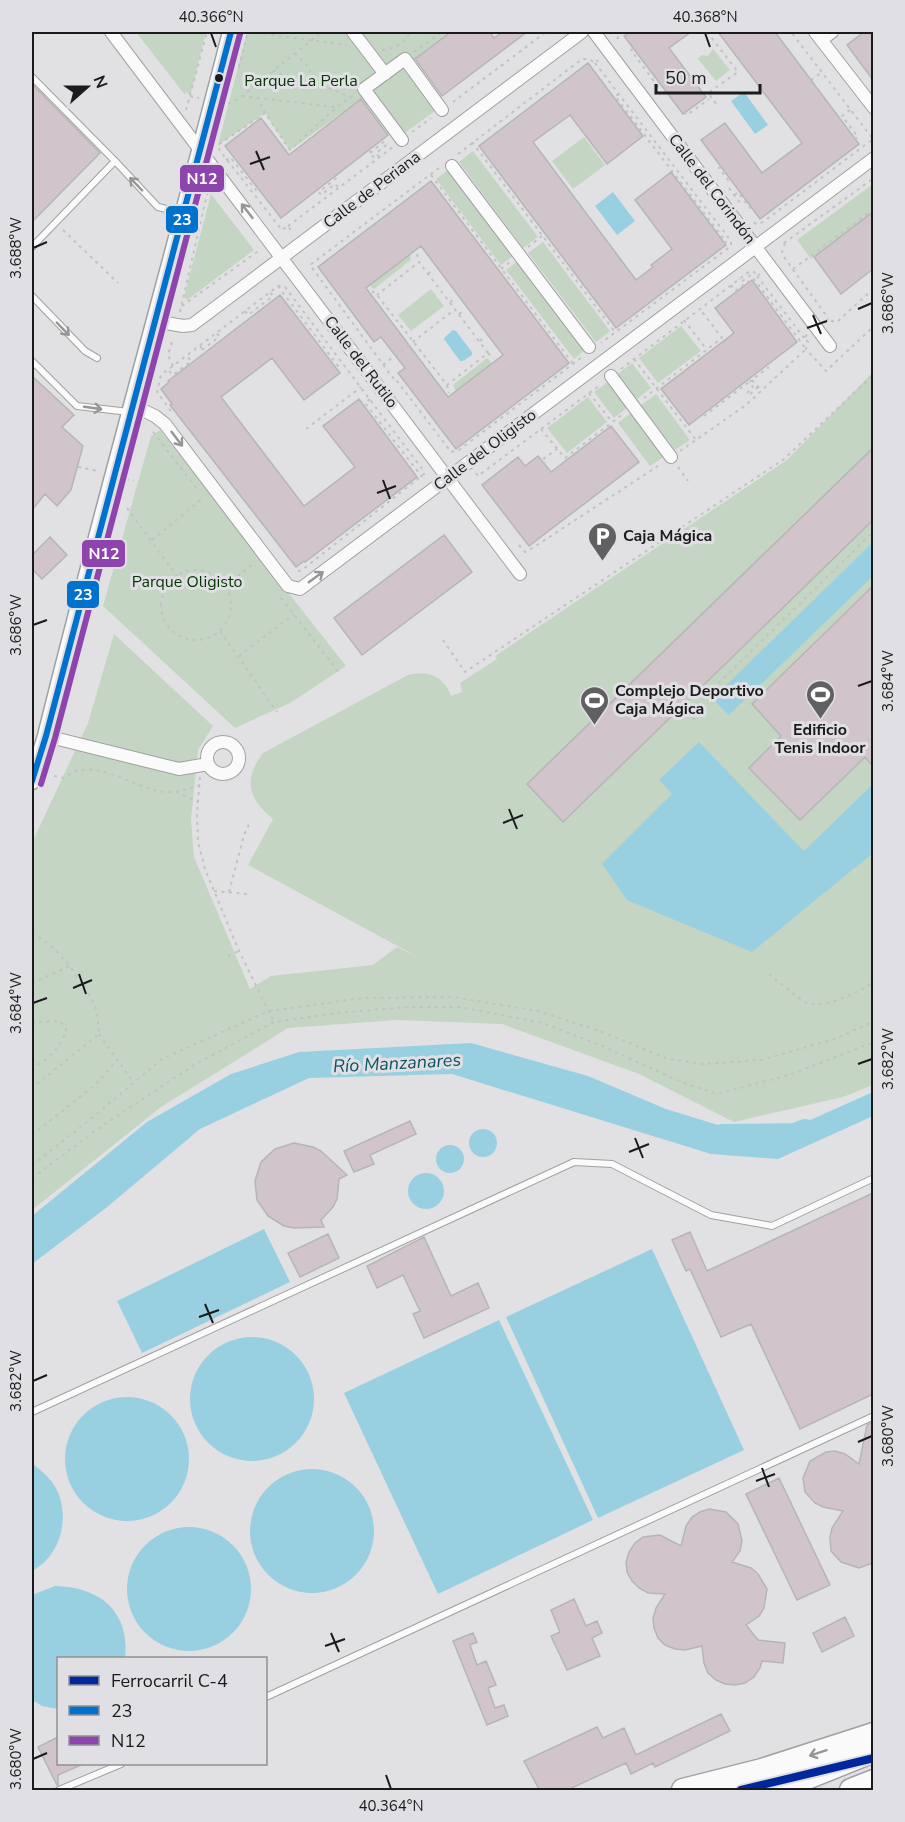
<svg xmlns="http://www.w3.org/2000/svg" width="905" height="1822" viewBox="0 0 905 1822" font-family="'Nunito Sans',sans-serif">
<rect width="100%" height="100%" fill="#e1e1e3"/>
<path fill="#c4d5c3" d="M136,32H206L190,96L186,91L185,95Z
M247,32H451L413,60L446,103L395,140L363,98L290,150L265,113L218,145Z
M713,49L730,70L716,81L698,59L702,55L708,56Z
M584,137L605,165L573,189L552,161Z
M473,151L538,237L523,248L459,162Z
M448,170L513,256L501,265L436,179Z
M873,184V212L811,259L797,240Z
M211,194L254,250L187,300L184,297Z
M543,242L610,331L596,342L528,253Z
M410,255L411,260L374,289L372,288L370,285Z
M518,261L585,350L574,359L506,270Z
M431,289L444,306L411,331L398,315Z
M681,326L701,351L658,383L639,358Z
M487,358L492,363L456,391L453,385Z
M632,363L651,388L637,399L618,374Z
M873,372V1085L843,1097L734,1122L639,1074L502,1024L397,1020L288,1028L161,1107L32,1210V843L88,723L114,634L213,726L198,750L191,820L194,857L250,989L271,976L373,965L397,947L416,956L248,865L273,819C248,798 243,780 263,753L408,675C427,670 444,676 451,696L462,692L460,683L497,659L495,656L787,460Z
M609,381L628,407L614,418L594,392Z
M656,394L690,440L675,450L641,405Z
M588,397L607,422L567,453L547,428Z
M632,412L665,456L650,466L618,423Z
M160,430L346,666L290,703L235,728L103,606L151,436Z"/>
<path fill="#98d0e1" d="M744,92L768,125L755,134L731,101Z
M613,192L635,221L617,235L595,206Z
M453,330L456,331L472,352V355L463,361H460L444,339L445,337Z
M873,542V576L729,715L712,699Z
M699,742L804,851L873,784V853L752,952L627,900L602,864L672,794L659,780Z
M471,1043L588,1076L666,1109L757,1137H772L873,1092V1116L778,1159L711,1154L452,1074L309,1078L200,1129L106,1208L32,1264V1216L147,1122L231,1074L299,1052Z
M469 1143a14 14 0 1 1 28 0a14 14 0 1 1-28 0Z
M436 1159a14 14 0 1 1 28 0a14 14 0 1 1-28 0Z
M408 1191a18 18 0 1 1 36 0a18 18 0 1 1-36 0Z
M264,1229L290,1282L142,1353L117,1301Z
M652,1249L744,1450L598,1518L506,1317Z
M499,1320L593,1520L438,1594L344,1393Z
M190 1399a62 62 0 1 1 124 0a62 62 0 1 1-124 0Z
M65 1459a62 62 0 1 1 124 0a62 62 0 1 1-124 0Z
M32,1463C43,1472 54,1481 59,1495C69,1522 59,1557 32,1571Z
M250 1531a62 62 0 1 1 124 0a62 62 0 1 1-124 0Z
M127 1589a62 62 0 1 1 124 0a62 62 0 1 1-124 0Z
M55,1586C100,1587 130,1611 125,1658H58V1709L42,1706L32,1700V1595Z"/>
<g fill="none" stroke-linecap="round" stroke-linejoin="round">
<path stroke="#98d0e1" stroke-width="26" d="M723,1137L795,1136L805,1132"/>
</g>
<path fill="#d1c4cb" stroke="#b6b5b6" stroke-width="1.5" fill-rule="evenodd" d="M451,32H490L494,38L503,32H527L442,96L415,59Z
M630,32H691L669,48L706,97L683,114L624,36Z
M718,32H775L859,144L760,219L701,140L725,123L762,173L802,143Z
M864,32H873V80L847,45Z
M588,63L643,136L607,164L570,115L533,142L636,280L653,267L651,265L672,249L635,200L671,172L726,245L616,328L479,146Z
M32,84L100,153L32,222Z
M361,99L388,135L281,218L225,146L261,118L289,155Z
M431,181L569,363L456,449L398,373L405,368L381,337L374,342L318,267ZM421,246L503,355L448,397L366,288Z
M873,212V269L841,294L814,257Z
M752,280L797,342L689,425L661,389L734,333L715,308Z
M280,295L340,373L304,400L272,358L221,397L304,506L355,467L323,426L359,399L417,477L305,562L304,561L296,567L170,405L172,404L161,389L169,382L168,381Z
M32,376L74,415L62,427L83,446L71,490L57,506L45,494L32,510Z
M611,426L639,462L529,546L482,485L518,457L525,466L538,456L551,472Z
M873,448V520L563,822L527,784Z
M444,535L472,572L362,655L334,618Z
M50,537L67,555L42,579L32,569V555Z
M873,586V766L865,757L800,820L749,768L781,736L752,704Z
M410,1121L416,1134L370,1155L374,1164L354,1172L344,1151Z
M294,1143L313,1147L321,1151L347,1175L339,1179L337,1199L333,1207L321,1220L324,1227L294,1228L284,1226L268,1216L257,1200L255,1181L261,1162L275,1149Z
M873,1193V1394L800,1429L751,1324L721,1337L690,1269L686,1271L672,1240L690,1232L707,1271Z
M328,1234L339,1258L300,1277L288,1253Z
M424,1237L451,1296L478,1283L489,1308L424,1338L413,1314L420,1311L403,1275L377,1288L367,1266Z
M873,1422V1563L859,1568L841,1562L831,1551L830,1537L832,1528L843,1511L823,1507L815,1503L805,1492L803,1478L810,1461L826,1452L835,1451L845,1454L859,1464L867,1425Z
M779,1478L830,1585L797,1600L746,1494Z
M709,1509L726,1512L738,1524L742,1541L740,1551L732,1562L751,1568L758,1574L767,1589L764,1608L759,1616L746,1625L758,1640L785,1643L783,1663L762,1661L760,1668L754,1677L745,1683L735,1685L725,1684L716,1680L708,1673L704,1663L702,1646L685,1650L675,1649L665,1645L658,1638L654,1628L653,1618L656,1608L665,1594L648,1593L639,1588L632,1581L627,1572L626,1562L629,1552L635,1543L643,1537L660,1535L681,1546L686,1526L692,1517L700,1512Z
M574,1599L586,1626L597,1621L602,1633L592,1638L600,1656L567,1670L551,1636L560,1632L551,1610Z
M845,1617L854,1636L822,1652L813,1633Z
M473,1633L477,1642L470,1645L477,1665L486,1661L496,1685L488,1688L495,1708L504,1705L508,1716L487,1725L453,1641Z
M721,1714L730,1731L655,1767L653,1763L631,1774L626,1763L565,1791H540L524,1761L597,1727L603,1738L624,1728L636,1755Z
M58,1737V1764H83L58,1775V1785H57L38,1747Z"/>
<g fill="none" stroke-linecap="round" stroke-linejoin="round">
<defs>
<path id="lane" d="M32,77L115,161
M32,247L115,161L158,207L183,213
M32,296L85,351L97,358
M32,361L77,406L129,412
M32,1412L574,1162L612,1164L711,1215L772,1226L874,1178
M266,1697L874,1416
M59,1790L121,1764"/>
<path id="street" d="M111,32L520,574
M353,32L385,74
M594,32L830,346
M815,32L874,108
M821,40L832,32
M402,140L364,89L405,59L442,110
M452,166L589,347
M155,321L183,326L192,325L582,32
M611,376L671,457
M132,405L155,416L165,424L288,586L300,589L874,158
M46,736L179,769L208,764
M207 758a16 16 0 1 1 32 0a16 16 0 1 1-32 0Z"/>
<path id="secondary" d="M32,781L46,736C104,501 171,267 231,32"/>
<path id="highway" d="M683,1790L762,1770L874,1734
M777,1790L874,1751
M851,1790L874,1781"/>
</defs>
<use href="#lane" stroke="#a1a1a2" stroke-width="8"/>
<use href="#street" stroke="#a1a1a2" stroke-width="14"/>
<use href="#secondary" stroke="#a1a1a2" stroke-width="19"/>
<use href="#highway" stroke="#a1a1a2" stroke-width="25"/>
<path stroke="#c2c2c3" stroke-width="2" stroke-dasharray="3 4.5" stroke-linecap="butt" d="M249,32L347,45
M430,32L435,37
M707,32L738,72L708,93L717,105
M617,39L621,32
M633,49L631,50L659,88L661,86
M382,50C395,48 405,44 410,32
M414,52L442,32
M295,53L309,67L312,80
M595,63L731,241V246L601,343
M239,67L248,32
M273,70L292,81H312L350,97
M811,80L822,72
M619,94L615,96L726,242L724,244
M190,96L199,98
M242,96L335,107
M257,97L265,113L290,150L337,107L354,95
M453,102L546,32
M228,104L242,96L322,32
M186,110L207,32
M850,110L842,116L858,137L855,139
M684,112L687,115L709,99
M265,113L218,145L220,151L282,230L288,226L293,233
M412,132L431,118
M472,142L615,332
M368,149L375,159
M370,153L386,140
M458,154L582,59H589L595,63L598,60
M379,157L376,153L389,143
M226,160L230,157L256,190L252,192
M721,167L719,168L728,180L725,182
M439,168L310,265L393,378L394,377L451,452L459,450L582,357
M431,175L574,365
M338,187L335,184L321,195L319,192L339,176
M729,188L740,203
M735,195L738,192L750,208L751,207
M754,222L756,224L763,222L873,139L791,32
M288,226L393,147
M63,230L118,283
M784,243L874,178
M785,243L782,251L784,257L828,318
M528,247L542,236
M417,254L419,262
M501,269L510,262
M793,269L874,209
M428,274L434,269
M757,276L804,338
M731,285L735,291L749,281
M278,286L338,366L342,363
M372,291L377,295L447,385L488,353L419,262L377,295
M450,302L456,298
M182,306L257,252V248
M245,311L248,315L273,296L270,292
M180,312L207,194L208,191L212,189
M459,314L465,310
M684,320L707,350
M826,321L829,318L832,321L837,322L874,288
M807,335L804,338L808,342L806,349L826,371L874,326
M480,341L486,336
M200,346L206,354
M202,350L219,337L217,333
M488,353L494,358
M634,359L696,440
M383,365L454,310
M173,366L168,355L173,338
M621,369L750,271L754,272L757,276L760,274
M169,371L173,375L191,361L187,356
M752,380L762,391
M447,385L449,393
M758,387L749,395L747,393L753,387L749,382L769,367
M589,393L612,422
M644,398L722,338L700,309
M370,399L365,403L422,477
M171,411L157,392L161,375L278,286L285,287L423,470L424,474L302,570L295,572
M704,416L749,382
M306,429L361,387
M541,429L565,458L623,414
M153,432L197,489
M680,451L746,405L806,349L751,275L741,282L739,279
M78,467L98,471
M678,467L688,481
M550,471L542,460L557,449
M476,473L478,476L600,385
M126,479L134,481
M127,508L177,576
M152,540L203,498
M519,545L525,552L531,549L661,464
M161 605a35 35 0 1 1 70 0a35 35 0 1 1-70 0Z
M226,586L254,563
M281,598L340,674
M220,631L277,712
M443,640L465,672L784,459L874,374
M239,656L294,614
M695,720L688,713L874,531
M54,776L64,778C91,755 129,785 158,791C172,794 186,790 200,785
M200,777L197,814L198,842L205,869L239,951L274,1022
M176,792L198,802
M214,891L248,894
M229,892L244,835L250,822
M32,934C54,941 89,988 96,1010C98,1017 98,1026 99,1034L32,1088
M228,956L239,951
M769,974C778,981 798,999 807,1003C825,1009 859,992 874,982
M32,983L70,966
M32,1024L37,1022L60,1021L66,1029C64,1045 47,1060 33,1068
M99,1034L133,1082
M32,1056L33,1074L32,1078
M32,1135L95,1085L118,1059
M32,1165L87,1122L162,1059L269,1011L363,998L453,997L538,1011L600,1031L668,1059L704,1064L761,1060L835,1039L874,1021
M32,1178L102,1126L194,1065L274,1022L337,1013L409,1007H460L543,1023L607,1048L681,1082L717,1094L792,1074L874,1042"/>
<use href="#lane" stroke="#fafafb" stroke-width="6"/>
<use href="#street" stroke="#fafafb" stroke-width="12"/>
<use href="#secondary" stroke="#fafafb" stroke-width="16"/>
<use href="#highway" stroke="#fafafb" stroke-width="22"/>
<defs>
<path id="bus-1" d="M32,781L46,736L231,32"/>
<path id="bus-2" d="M41,784L55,738L240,34"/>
</defs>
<use href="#bus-1" stroke="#e0e0e4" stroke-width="10"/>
<use href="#bus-2" stroke="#e0e0e4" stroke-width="10"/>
<use href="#bus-1" stroke="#0072ce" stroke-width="6"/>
<use href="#bus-2" stroke="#8e44ad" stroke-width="6"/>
<defs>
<path id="rail-1" d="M741,1790L874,1758"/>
</defs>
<use href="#rail-1" stroke="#e0e0e4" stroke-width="12"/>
<use href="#rail-1" stroke="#00289c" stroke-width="8"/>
</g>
<defs><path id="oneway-shaft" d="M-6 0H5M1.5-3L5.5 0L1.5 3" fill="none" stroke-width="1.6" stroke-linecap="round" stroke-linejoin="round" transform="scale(1.5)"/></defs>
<g stroke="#969697">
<use href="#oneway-shaft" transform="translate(136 184) rotate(-134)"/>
<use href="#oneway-shaft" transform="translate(247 211) rotate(-128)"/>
<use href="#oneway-shaft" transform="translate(63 329) rotate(46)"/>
<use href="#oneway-shaft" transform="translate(93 408) rotate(8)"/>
<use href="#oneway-shaft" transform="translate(177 439) rotate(53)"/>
<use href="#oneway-shaft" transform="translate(316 577) rotate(-36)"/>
<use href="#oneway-shaft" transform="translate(818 1753) rotate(162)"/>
</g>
<path fill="none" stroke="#1b1b1d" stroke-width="2" d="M211,33L216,47M705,33L710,47M256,151L264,170M250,164L270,157M33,248L47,242M858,309L872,303M813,315L821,334M807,328L827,321M383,480L390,499M377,493L396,486M33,625L47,620M858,686L872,681M509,809L517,829M503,823L523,815M79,974L86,994M73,988L92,980M33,1003L47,998M858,1064L872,1059M635,1138L643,1158M629,1152L649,1144M205,1304L213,1323M199,1317L219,1310M33,1381L47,1375M858,1442L872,1436M762,1468L769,1487M756,1481L775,1474M331,1633L339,1652M325,1646L345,1639M33,1759L47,1753M386,1775L391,1789"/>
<defs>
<symbol id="parking-pin" viewBox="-11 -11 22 30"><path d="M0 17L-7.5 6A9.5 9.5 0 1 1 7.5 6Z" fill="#606062" stroke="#e0e0e4"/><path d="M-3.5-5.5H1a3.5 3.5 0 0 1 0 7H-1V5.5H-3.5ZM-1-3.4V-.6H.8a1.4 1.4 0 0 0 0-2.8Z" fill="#fff"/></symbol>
<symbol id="stadium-pin" viewBox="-11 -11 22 30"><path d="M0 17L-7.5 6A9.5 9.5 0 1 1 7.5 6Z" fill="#606062" stroke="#e0e0e4"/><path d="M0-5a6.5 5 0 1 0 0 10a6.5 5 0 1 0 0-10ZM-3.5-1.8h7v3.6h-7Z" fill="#fff"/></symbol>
</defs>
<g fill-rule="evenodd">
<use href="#parking-pin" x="586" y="520" width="33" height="45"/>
<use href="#stadium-pin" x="804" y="678" width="33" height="45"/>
<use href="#stadium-pin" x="578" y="684" width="33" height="45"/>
</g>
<circle fill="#1b1b1d" stroke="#e0e0e4" stroke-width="2" cx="219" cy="78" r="5"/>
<g text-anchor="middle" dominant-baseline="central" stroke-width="6" stroke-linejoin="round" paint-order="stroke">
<g font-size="16" fill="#043502" stroke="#e0e0e4">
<text x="301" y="81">Parque La Perla</text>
<text x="187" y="582">Parque Oligisto</text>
</g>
<g font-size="16" fill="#1b1b1d" stroke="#e0e0e4">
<text transform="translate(712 189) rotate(53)">Calle del Corindón</text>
<text transform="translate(372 190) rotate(-37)">Calle de Periana</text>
<text transform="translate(361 362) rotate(53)">Calle del Rutilo</text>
<text transform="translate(485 450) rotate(-37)">Calle del Oligisto</text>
</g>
<g font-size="16" font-weight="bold" fill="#1b1b1d" stroke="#e0e0e4" text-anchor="start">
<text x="623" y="536">Caja Mágica</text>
<text x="615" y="691">Complejo Deportivo<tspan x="615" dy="18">Caja Mágica</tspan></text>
<text x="820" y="730" text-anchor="middle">Edificio<tspan x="820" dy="18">Tenis Indoor</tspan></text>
</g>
<g font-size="18" font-style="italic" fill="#0c5263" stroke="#e0e0e4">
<text transform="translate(397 1063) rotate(-3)">Río Manzanares</text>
</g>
</g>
<g stroke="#e0e0e4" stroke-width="2">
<rect x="179" y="164" width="46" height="29" rx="6" fill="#8e44ad"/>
<rect x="165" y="205" width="34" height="29" rx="6" fill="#0072ce"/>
<rect x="81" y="539" width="45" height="29" rx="6" fill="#8e44ad"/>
<rect x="66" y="580" width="34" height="29" rx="6" fill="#0072ce"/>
</g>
<g font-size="16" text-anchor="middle" font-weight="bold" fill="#fff">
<text x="202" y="184">N12</text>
<text x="182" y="225">23</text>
<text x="104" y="559">N12</text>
<text x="83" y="600">23</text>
</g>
<rect width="905" height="1822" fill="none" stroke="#e0e0e4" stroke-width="66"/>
<rect x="57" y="1657" width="210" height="108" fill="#e0e0e4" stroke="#919194" stroke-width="1.5"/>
<rect x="69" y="1676" width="30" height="9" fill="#00289c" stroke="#919194" stroke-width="1.5"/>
<text x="111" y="1687" font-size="18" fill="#1b1b1d">Ferrocarril C-4</text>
<rect x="69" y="1706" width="30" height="9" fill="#0072ce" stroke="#919194" stroke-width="1.5"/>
<text x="111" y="1717" font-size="18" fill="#1b1b1d">23</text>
<rect x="69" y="1736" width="30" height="9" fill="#8e44ad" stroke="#919194" stroke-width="1.5"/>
<text x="111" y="1747" font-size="18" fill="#1b1b1d">N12</text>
<g transform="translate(87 87) rotate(69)" stroke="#e0e0e4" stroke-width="4.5" paint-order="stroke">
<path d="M0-4.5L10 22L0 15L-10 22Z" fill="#1b1b1d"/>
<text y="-9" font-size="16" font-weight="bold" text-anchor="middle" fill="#1b1b1d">N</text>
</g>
<path d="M656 84v9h104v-9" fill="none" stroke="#1b1b1d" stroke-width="3"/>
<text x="665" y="84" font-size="18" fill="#1b1b1d" stroke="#e0e0e4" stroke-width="4.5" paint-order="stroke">50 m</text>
<rect x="33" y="33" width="839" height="1756" fill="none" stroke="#1b1b1d" stroke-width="2"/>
<g font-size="15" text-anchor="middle" fill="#1b1b1d">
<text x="211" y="22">40.366°N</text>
<text x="705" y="22">40.368°N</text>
<text transform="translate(16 248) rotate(-90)" y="5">3.688°W</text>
<text transform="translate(888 303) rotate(-90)" y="5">3.686°W</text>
<text transform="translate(16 625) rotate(-90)" y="5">3.686°W</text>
<text transform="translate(888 681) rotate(-90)" y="5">3.684°W</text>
<text transform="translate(16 1003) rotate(-90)" y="5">3.684°W</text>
<text transform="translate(888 1059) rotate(-90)" y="5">3.682°W</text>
<text transform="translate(16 1381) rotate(-90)" y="5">3.682°W</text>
<text transform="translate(888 1436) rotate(-90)" y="5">3.680°W</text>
<text transform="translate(16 1759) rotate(-90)" y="5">3.680°W</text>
<text x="391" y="1811">40.364°N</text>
</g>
</svg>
